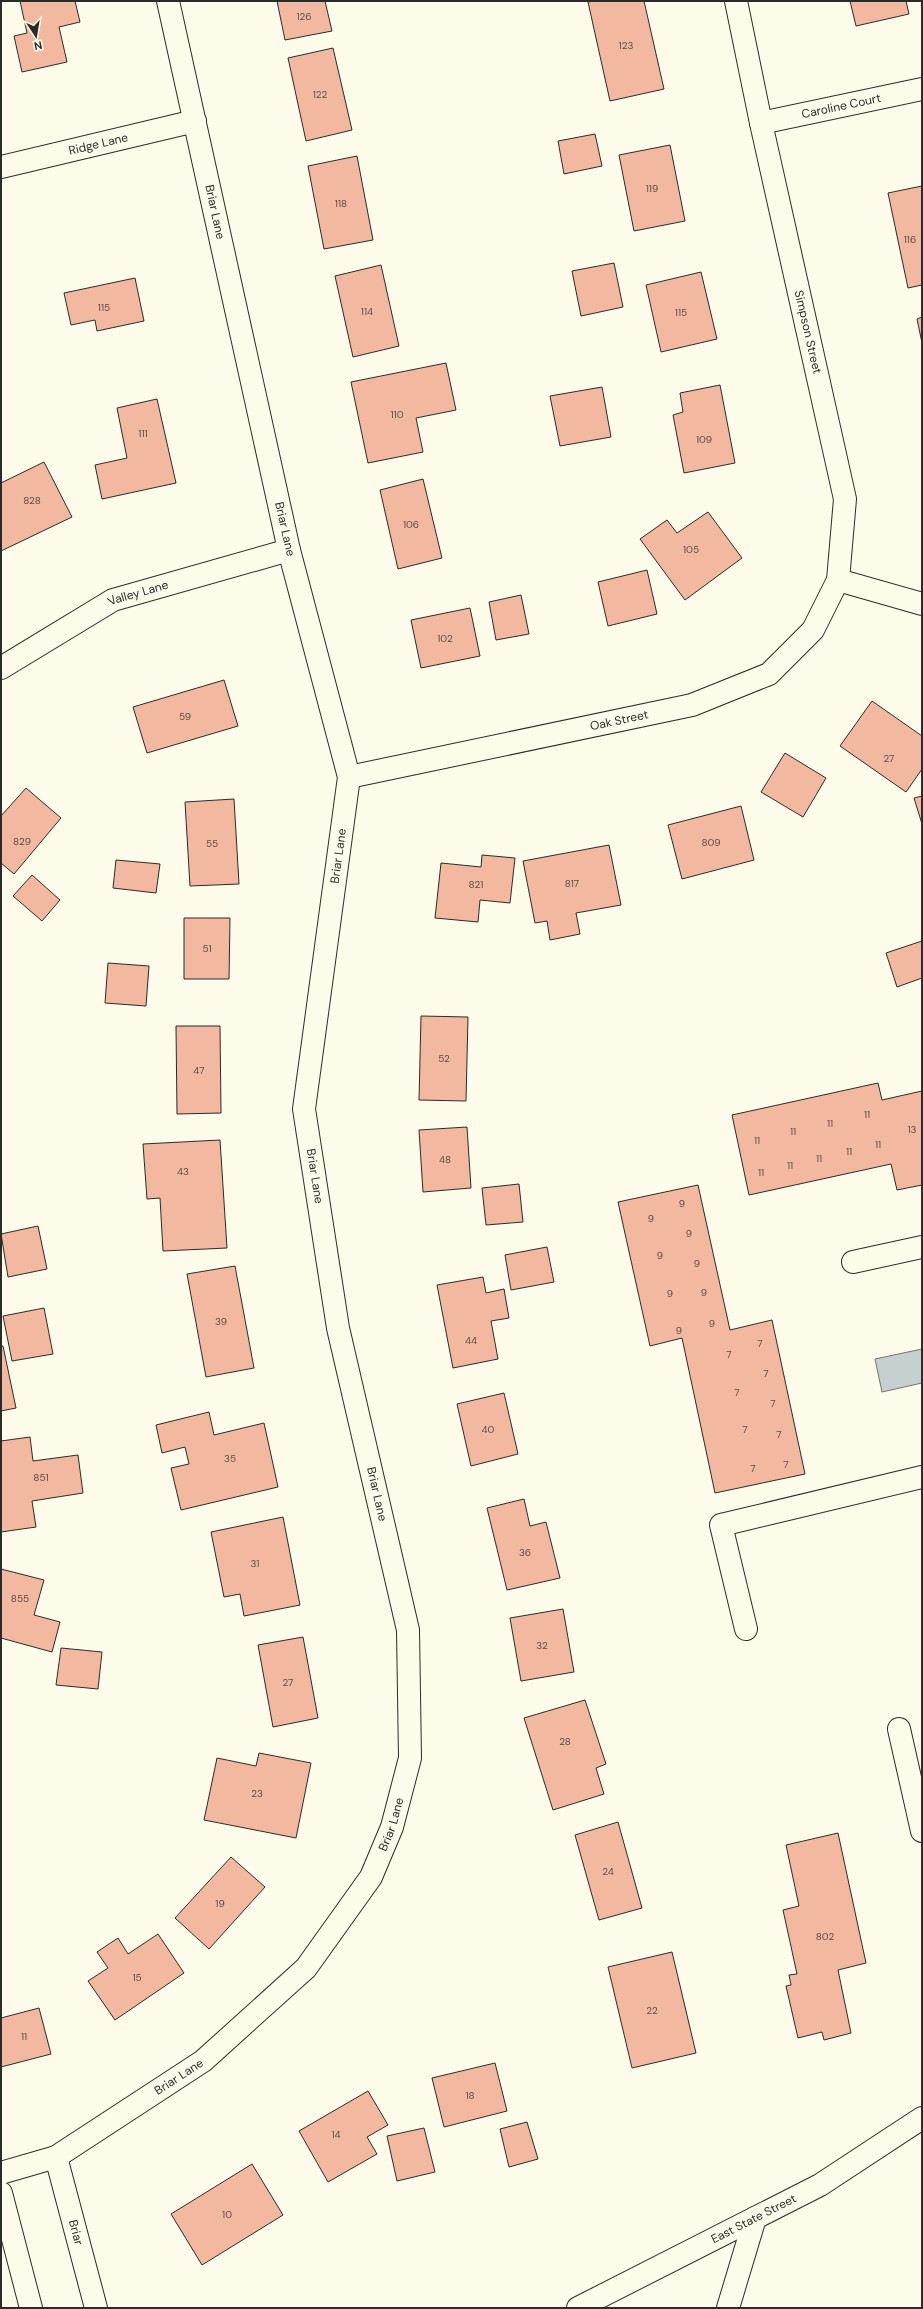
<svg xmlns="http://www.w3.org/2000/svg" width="923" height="2309" viewBox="0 0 923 2309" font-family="'DM Sans',sans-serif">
<rect width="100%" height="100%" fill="#fdfbea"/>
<path fill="#c7d0d0" stroke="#74746e" d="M922,1349V1383L882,1392L875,1359Z"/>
<path fill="#f2b8a0" stroke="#2b2b2b" d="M20,1H75L80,22L59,27L67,62L22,72L14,36L27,33Z
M277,1H325L332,31L285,40Z
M593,1H644L664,89L610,101L588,2Z
M850,1H906L909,14L856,26Z
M333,48L352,130L306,141L288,58Z
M595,134L602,166L564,174L558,141Z
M670,145L685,221L634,231L619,155Z
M357,156L373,240L324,249L308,166Z
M922,186V285L908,288L888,193Z
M614,263L623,307L581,316L572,271Z
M381,265L399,346L353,357L335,276Z
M701,272L717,339L661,352L646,285Z
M135,278L144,321L97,331L95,320L71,325L64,293Z
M922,317V343L917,319Z
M446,363L456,410L416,418L423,452L368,463L351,382Z
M720,385L735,463L684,473L673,415L683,412L680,393Z
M602,387L611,437L560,446L550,396Z
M157,399L176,483L102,499L95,465L127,458L117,408Z
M44,462L72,517L1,551V483Z
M423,479L442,558L398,569L380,490Z
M708,512L742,558L685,600L640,539L667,520L677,533Z
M647,570L657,614L608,626L598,582Z
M521,595L529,634L496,640L489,602Z
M470,608L480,656L421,668L411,620Z
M224,680L238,726L147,753L133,707Z
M872,701L922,736V769L906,792L840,746Z
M785,753L826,778L803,817L761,792Z
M26,788L61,818L14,874L1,863V816Z
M922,796V824L914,798Z
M234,799L239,884L190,886L185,802Z
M741,806L754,860L682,879L668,825Z
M609,845L621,905L576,913L580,934L550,940L547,921L535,923L523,861Z
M482,855L515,858L510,903L480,900L478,922L435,918L441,863L481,867Z
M116,860L160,864L156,893L113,888Z
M32,875L60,900L42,921L13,896Z
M184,918H230L229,979H184Z
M922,941V978L897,987L886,953Z
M108,963L149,966L146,1006L105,1003Z
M421,1016L468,1017L466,1101L419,1100Z
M176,1026H220L221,1113L177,1114Z
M878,1083L882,1100L922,1091V1185L897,1190L891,1164L749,1195L732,1115Z
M467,1127L471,1188L423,1192L419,1130Z
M220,1140L227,1248L163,1251L160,1198L147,1199L143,1144Z
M519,1184L523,1222L486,1225L482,1188Z
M698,1185L730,1330L772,1320L805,1474L715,1493L682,1338L650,1346L618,1202Z
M38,1226L47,1269L8,1277L1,1234Z
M547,1247L554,1282L511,1290L505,1255Z
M235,1266L254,1368L206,1377L187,1274Z
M483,1277L486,1293L504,1289L509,1318L491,1321L498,1359L453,1368L437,1285Z
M44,1308L53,1354L12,1361L3,1316Z
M1,1346H3L16,1408L1,1411Z
M504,1393L518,1454L471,1466L457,1404Z
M209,1412L214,1435L264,1423L278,1487L181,1510L171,1468L189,1464L185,1447L162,1453L156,1425Z
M30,1437L33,1461L78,1455L83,1493L32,1501L36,1527L1,1532V1441Z
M524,1499L530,1526L546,1522L560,1578L507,1590L487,1508Z
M283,1517L300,1605L244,1616L240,1594L224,1597L211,1532Z
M1,1569L44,1580L34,1615L60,1622L52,1652L1,1638Z
M563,1609L574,1672L521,1681L510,1618Z
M303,1637L318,1718L273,1727L258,1645Z
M61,1648L102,1652L98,1689L56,1685Z
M585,1700L606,1764L596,1768L604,1794L553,1810L524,1718Z
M259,1753L311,1763L296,1838L204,1820L217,1758L256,1766Z
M618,1822L642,1908L599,1920L575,1835Z
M838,1833L866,1963L838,1970L851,2033L824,2040L822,2032L798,2038L786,1986L791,1985L789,1975L797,1974L783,1910L799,1906L786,1845Z
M231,1857L265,1887L209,1949L175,1918Z
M158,1934L184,1973L115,2020L88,1981L108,1968L97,1952L118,1938L128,1954Z
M672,1952L696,2053L632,2068L608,1967Z
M39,2008L51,2054L1,2067V2018Z
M495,2063L507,2111L444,2127L432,2078Z
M368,2091L388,2125L367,2137L377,2154L328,2182L299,2131Z
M527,2122L538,2159L509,2167L500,2129Z
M424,2128L435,2172L397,2181L387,2136Z
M252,2164L283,2215L202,2265L171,2214Z"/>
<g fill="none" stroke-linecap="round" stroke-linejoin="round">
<defs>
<g id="minor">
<path id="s1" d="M761,123L922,89"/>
<path id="s2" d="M1,167L195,121"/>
<path d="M838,580L922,604"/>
<path id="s3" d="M1,668L113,600L289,550"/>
<path id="s4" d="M349,777L692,705L769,674L813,630L838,580L845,499L761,123L736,1"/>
<path d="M853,1262L922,1247"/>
<path d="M746,1629L721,1525L922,1477"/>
<path d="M899,1729L922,1831"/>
<path id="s5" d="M56,2157L96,2308"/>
<path id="s6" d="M1,2173L56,2157L203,2061L306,1968L371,1877L392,1827L410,1758L408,1630L338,1328L304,1109L349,777L289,550L168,1"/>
<path d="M1,2193L31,2308"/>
<path d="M728,2308L755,2218"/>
</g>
<g id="major">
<path id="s7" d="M578,2308L820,2185L922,2118"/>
</g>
</defs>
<use href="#minor" stroke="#2b2b2b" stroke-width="24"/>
<use href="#major" stroke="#2b2b2b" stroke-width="24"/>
<use href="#minor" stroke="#fdfbea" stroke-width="22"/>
<use href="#major" stroke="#fdfbea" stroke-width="22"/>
</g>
<g text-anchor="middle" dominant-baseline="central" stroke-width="3" stroke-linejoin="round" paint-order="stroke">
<g font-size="10" fill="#5d4e48">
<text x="304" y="16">126</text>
<text x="626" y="45">123</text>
<text x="320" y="94">122</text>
<text x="652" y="188">119</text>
<text x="341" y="203">118</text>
<text x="910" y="239">116</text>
<text x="104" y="307">115</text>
<text x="367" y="311">114</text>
<text x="681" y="312">115</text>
<text x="397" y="414">110</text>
<text x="143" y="433">111</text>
<text x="704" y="439">109</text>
<text x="32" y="500">828</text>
<text x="411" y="524">106</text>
<text x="691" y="549">105</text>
<text x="445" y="638">102</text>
<text x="185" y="716">59</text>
<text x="889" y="758">27</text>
<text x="22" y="841">829</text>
<text x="711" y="842">809</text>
<text x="212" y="843">55</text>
<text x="572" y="883">817</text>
<text x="476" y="884">821</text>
<text x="207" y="948">51</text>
<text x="444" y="1058">52</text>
<text x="199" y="1070">47</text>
<text x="867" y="1114">11</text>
<text x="830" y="1123">11</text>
<text x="912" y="1129">13</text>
<text x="793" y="1131">11</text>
<text x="757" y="1140">11</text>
<text x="878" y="1144">11</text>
<text x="849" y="1151">11</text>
<text x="819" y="1158">11</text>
<text x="445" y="1159">48</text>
<text x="790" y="1165">11</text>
<text x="183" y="1171">43</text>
<text x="761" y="1172">11</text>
<text x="682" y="1203">9</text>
<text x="651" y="1218">9</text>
<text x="689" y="1233">9</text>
<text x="660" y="1255">9</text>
<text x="697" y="1263">9</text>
<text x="704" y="1292">9</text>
<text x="670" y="1293">9</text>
<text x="221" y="1321">39</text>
<text x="712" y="1323">9</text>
<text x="679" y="1330">9</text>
<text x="471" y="1340">44</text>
<text x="760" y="1343">7</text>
<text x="729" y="1354">7</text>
<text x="766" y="1373">7</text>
<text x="737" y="1392">7</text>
<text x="773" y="1403">7</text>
<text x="488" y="1429">40</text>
<text x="745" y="1429">7</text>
<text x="779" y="1434">7</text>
<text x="230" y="1458">35</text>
<text x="786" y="1464">7</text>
<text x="753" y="1468">7</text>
<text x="41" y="1477">851</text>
<text x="525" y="1552">36</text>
<text x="255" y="1563">31</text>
<text x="20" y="1598">855</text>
<text x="542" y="1645">32</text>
<text x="288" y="1682">27</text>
<text x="565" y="1741">28</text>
<text x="257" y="1793">23</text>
<text x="608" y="1871">24</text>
<text x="220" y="1903">19</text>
<text x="825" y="1936">802</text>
<text x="137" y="1977">15</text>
<text x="652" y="2010">22</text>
<text x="24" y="2036">11</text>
<text x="470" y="2095">18</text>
<text x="336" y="2134">14</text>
<text x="227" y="2214">10</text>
</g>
<g font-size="12" fill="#2b2b2b" stroke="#fdfbea">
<text stroke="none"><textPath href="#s1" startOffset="82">Caroline Court</textPath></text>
<text stroke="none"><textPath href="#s2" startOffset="100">Ridge Lane</textPath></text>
<text transform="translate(215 212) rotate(78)">Briar Lane</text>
<text transform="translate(808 332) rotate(77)">Simpson Street</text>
<text transform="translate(285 529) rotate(77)">Briar Lane</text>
<text stroke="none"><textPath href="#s3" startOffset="157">Valley Lane</textPath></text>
<text stroke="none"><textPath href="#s4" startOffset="276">Oak Street</textPath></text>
<text stroke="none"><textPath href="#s6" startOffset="1524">Briar Lane</textPath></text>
<text transform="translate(315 1176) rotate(81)">Briar Lane</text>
<text transform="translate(377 1494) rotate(77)">Briar Lane</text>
<text stroke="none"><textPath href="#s6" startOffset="540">Briar Lane</textPath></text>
<text stroke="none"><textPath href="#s6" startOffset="204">Briar Lane</textPath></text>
<text stroke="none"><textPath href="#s7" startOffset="197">East State Street</textPath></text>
<text stroke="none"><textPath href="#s5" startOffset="78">Briar</textPath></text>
</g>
</g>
<rect width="923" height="2309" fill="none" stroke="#2b2b2b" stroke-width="4"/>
<g transform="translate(36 36) rotate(168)" stroke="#fdfbea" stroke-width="3" paint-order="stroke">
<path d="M0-3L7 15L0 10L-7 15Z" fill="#2b2b2b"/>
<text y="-6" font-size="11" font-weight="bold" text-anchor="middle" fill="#2b2b2b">N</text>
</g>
</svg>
